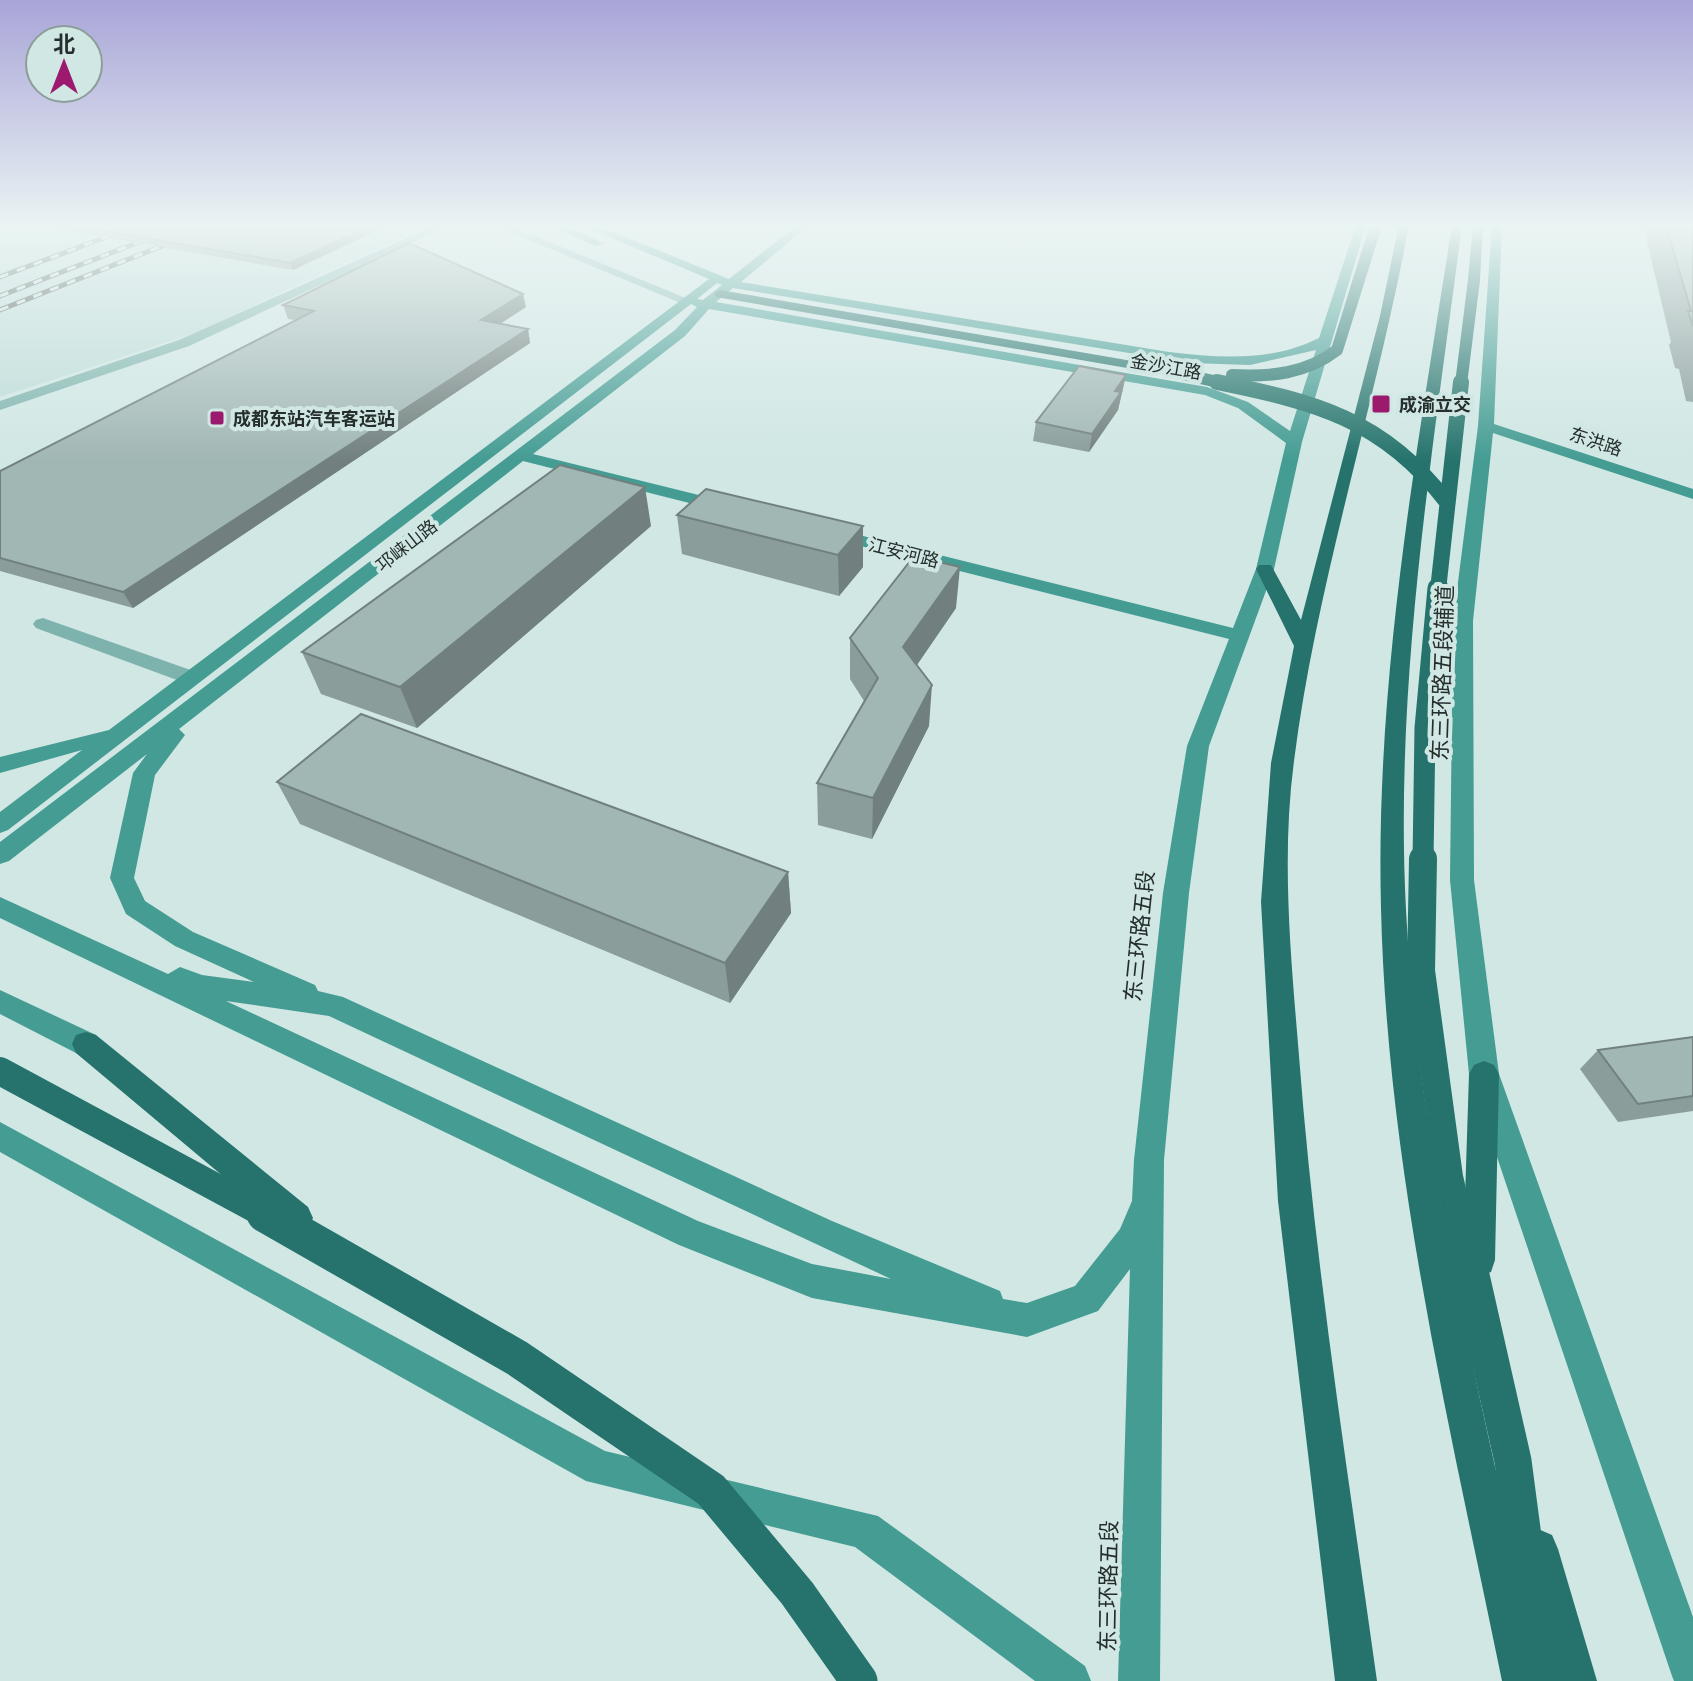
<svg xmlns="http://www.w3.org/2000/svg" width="1693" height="1681" viewBox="0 0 1693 1681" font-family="'Playfair Display','Noto Sans SC',serif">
<rect width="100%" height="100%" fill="#d0e7e4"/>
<path fill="#bddcd8" d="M0,225H428L192,334L0,397Z"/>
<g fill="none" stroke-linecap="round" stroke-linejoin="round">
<path fill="#7eb3ad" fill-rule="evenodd" d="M436,225H450L189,346L0,410V401L179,340Z
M493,225H508L693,301L683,304Z
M43,618L199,673L202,678L192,684L185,683L36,628L33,624L36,620Z"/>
<path fill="#449c93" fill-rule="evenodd" d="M550,225H565L605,244L595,246Z
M581,225H596L729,279L797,225H809L741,282L1169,352C1221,358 1271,362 1319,338L1356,225H1366L1302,442L1274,569L1209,746L1189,893L1164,1160L1160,1681H1118L1130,1269L1098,1311L1027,1337L812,1298L679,1245L0,918V897L168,974L180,967L202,975L254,982L175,946L126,914L110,878L133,773L147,754L9,861L0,864V842L675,330L697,307L691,304L8,830L0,833V812L82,750L0,773V757L109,730L709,279ZM717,283L722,285L703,300L697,299ZM733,288L1190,363L1250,365L1316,350L1290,431L1248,402L1207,387L716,302ZM709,309L1205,395L1238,408L1286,443L1256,569L1233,628L831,528L822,533L825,537L1229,639L1187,746L1163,893L1134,1160L1132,1201L1120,1229L1075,1286L1027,1303L1003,1299L1000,1291L832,1221L343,997L318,991L315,985L193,932L145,901L134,878L155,775L185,735L179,729L523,461L725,512L731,511V503L533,454L685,336ZM226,1001L329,1016L891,1279L812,1264L698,1221Z
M1492,225H1502L1494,424L1693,489V499L1493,433L1473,621L1474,880L1499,1074L1693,1617V1681H1674L1672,1676L1469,1074L1450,880L1453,621L1478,426Z
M0,990L96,1035L100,1044L96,1053L86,1056L76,1053L0,1014Z
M0,1122L605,1451L878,1516L1085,1666L1091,1681H1035L855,1547L586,1481L0,1152Z"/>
<path fill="#25736c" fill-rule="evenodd" d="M1399,225H1409C1376,404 1317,580 1294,761C1281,859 1291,958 1299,1056C1315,1266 1348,1473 1377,1681H1335L1278,1201L1261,902L1271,763L1294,646L1256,569L1259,565H1271L1301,620L1380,316Z
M1452,225H1462C1433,450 1394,683 1406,910C1420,1171 1487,1427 1544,1681H1502C1450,1427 1387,1169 1381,908C1375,680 1417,450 1452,225Z
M1473,225H1483L1480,280L1474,284L1468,280Z
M720,290L1173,368L1180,372L1173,376L716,297L714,294Z
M86,1032L96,1035L308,1207L313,1218L308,1229L297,1234L286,1229L76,1053L72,1044L76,1035Z
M1484,1061L1494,1065L1499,1074L1495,1260L1491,1272L1479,1276L1467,1272L1463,1260L1469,1074L1474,1065Z
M1538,1529L1552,1535L1558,1549L1597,1681H1555L1518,1549L1524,1535Z"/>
<defs>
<path id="rail" d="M0,277L138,225
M0,296L157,235
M0,310L215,225"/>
</defs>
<use href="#rail" stroke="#434e4c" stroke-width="5"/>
<use href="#rail" stroke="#d0e7e4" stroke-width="3" stroke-dasharray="9" stroke-linecap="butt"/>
<path stroke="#25736c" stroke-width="12" d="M1173,372L1227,384
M1232,375C1270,377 1306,374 1337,350L1376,225
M1461,384L1474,280"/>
<path stroke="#25736c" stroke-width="16" d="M1217,382C1315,402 1383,419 1446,501
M1438,590L1461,382"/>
<path stroke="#25736c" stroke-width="21" d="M1423,861L1425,728L1438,588"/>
<path stroke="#25736c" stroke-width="28" d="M1423,859L1421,971L1449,1177L1458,1216
M0,1071L269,1216"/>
<path stroke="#25736c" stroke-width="37" d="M265,1214L517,1358L711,1490L797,1593L859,1681
M1457,1214L1513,1461L1542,1681"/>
</g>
<path fill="#8a9d9b" d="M36,225H389L293,270Z
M1643,225H1693V402L1686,401L1679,369L1675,368L1669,345L1671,342Z
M283,305L526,307L500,324L528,329L530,343L133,608L0,571V471L296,320L288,319Z
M1126,375L1118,410L1089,452L1033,441L1036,422Z
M677,515L863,526V567L839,596L682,554Z
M651,526L417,728L321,694L302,652Z
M956,608L917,665L929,726L872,839L818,825L817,783L864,701L850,679V638Z
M277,782L788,872L791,913L730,1003L300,824Z
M1693,1037V1111L1618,1122L1580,1069L1598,1050Z"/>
<path fill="#71807e" d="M372,225H389L293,270L290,263Z
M523,294L526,307L484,334L481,320Z
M528,329L530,343L133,608L123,592Z
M1126,375L1118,410L1089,452L1092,434L1115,391Z
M645,487L651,526L417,728L400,687Z
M863,526V567L839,596L838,555Z
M960,567L956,608L901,688L903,647Z
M932,685L929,726L872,839L873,798Z
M788,872L791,913L730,1003L725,963Z"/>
<path fill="#a1b7b4" stroke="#71807e" stroke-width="2" d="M72,225H372L290,263Z
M1666,225H1693V326L1688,311H1691Z
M409,243L523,294L481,320L528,329L123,592L0,558V471L314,311L283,305Z
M1079,366L1126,375L1115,391L1121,392L1092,434L1036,422Z
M560,465L645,487L400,687L302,652Z
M706,489L863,526L838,555L677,515Z
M914,556L960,567L903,647L932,685L873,798L817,783L878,678L850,638Z
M361,714L788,872L725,963L277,782Z
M1693,1037V1096L1638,1104L1598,1050Z"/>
<linearGradient id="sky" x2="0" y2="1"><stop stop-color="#a9a5d8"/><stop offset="0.49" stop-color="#eaf4f3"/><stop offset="1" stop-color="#eaf4f3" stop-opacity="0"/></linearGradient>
<rect width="1693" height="461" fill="url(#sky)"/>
<g fill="#9c1a6e" stroke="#d0e7e4" stroke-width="3">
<rect x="1371" y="394" width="20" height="20" rx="4"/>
<rect x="209" y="410" width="16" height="16" rx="4"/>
</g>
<g text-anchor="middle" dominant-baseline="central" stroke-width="8" stroke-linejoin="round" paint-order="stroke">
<g font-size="18" fill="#252e2c" stroke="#d0e7e4">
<text transform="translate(1166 366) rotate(10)">金沙江路</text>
<text transform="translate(1596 441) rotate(18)">东洪路</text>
<text transform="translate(406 545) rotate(-38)">邛崃山路</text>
<text transform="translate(904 552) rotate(14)">江安河路</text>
</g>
<g font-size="18" font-weight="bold" fill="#252e2c" stroke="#d0e7e4" text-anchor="start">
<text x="1399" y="404">成渝立交</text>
<text x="233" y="418">成都东站汽车客运站</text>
</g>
<g font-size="22" fill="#252e2c" stroke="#d0e7e4">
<text transform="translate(1441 673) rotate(-88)">东三环路五段辅道</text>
<text transform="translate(1138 936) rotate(-84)">东三环路五段</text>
<text transform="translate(1107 1586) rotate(-89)">东三环路五段</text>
</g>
</g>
<g transform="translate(64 64)"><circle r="38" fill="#d0e7e4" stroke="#8c9d9a" stroke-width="2"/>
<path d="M0-6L14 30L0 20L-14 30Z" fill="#9c1a6e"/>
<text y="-12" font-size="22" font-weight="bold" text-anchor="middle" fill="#252e2c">北</text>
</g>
</svg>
